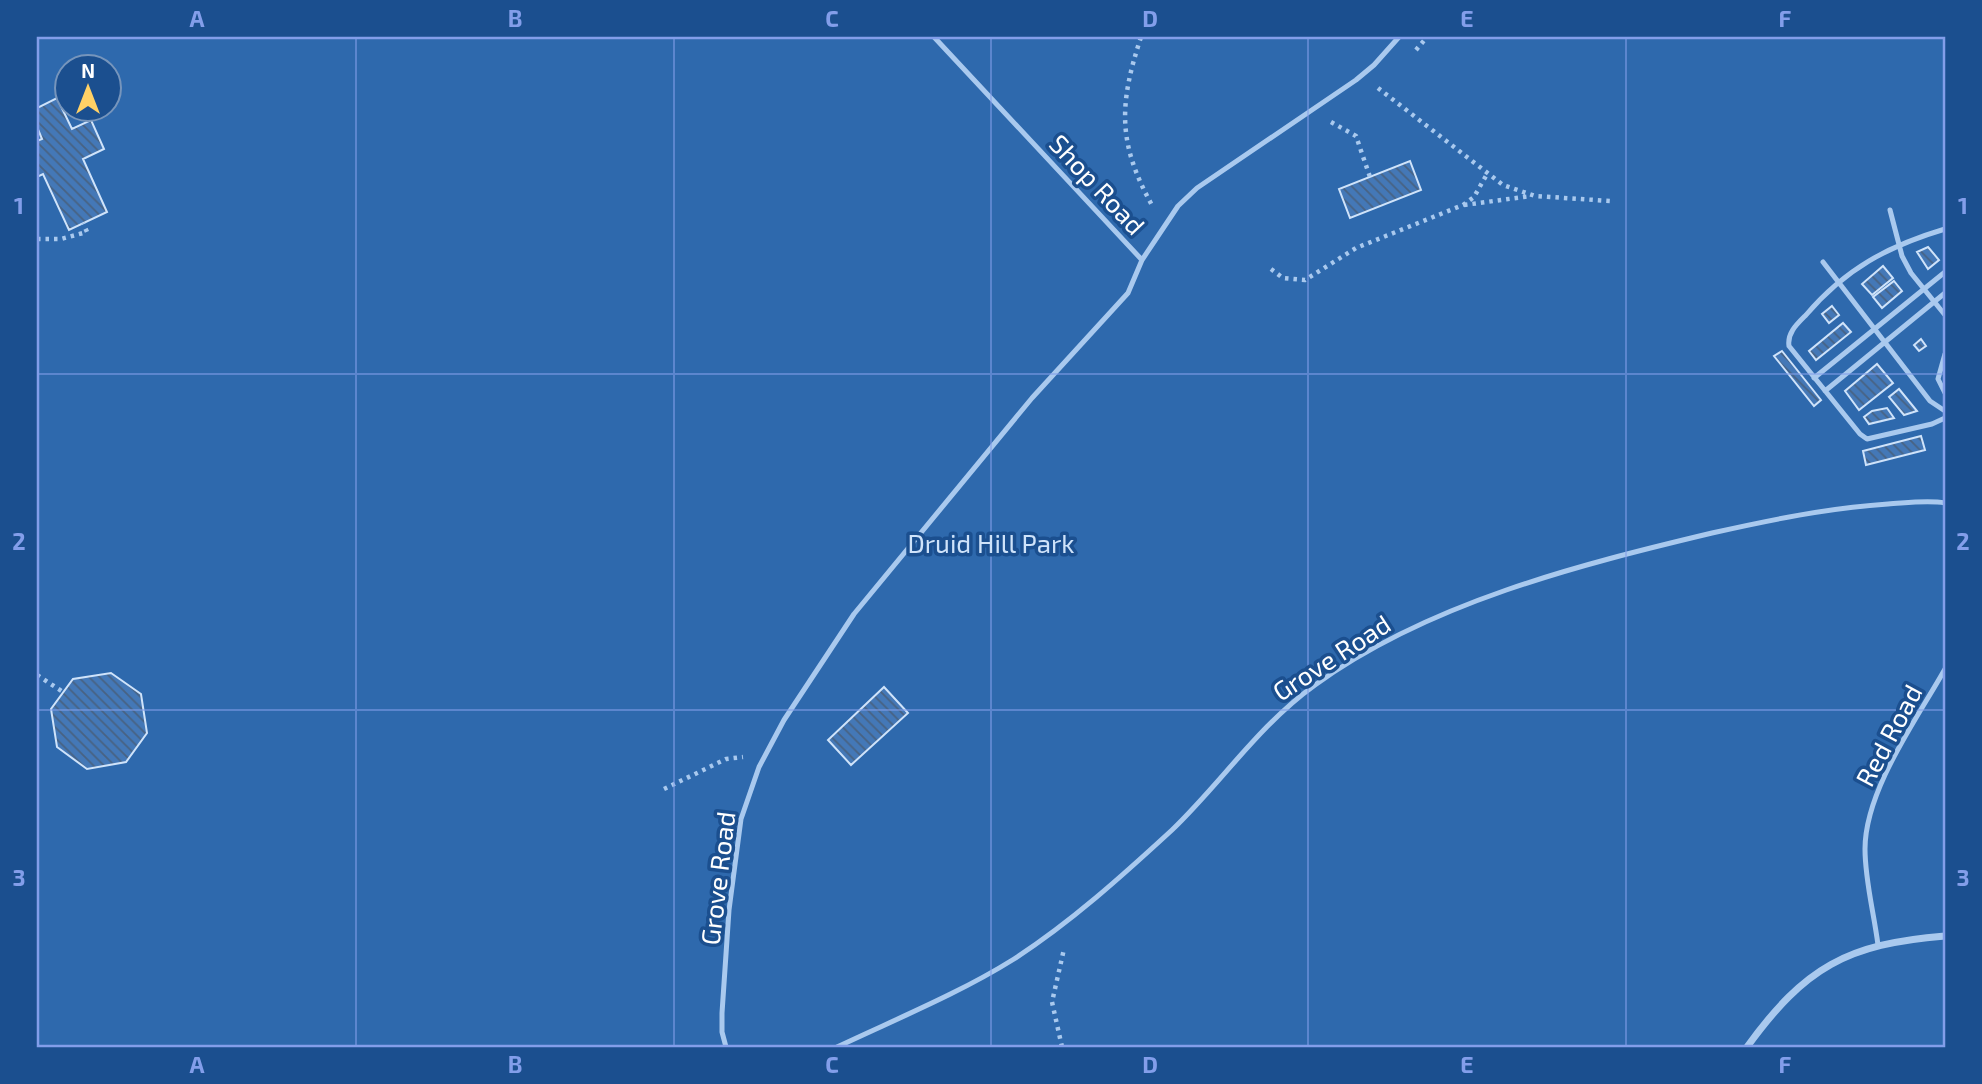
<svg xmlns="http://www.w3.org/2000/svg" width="1982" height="1084" viewBox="0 0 1982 1084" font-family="'Exo 2',sans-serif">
<defs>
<pattern id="building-back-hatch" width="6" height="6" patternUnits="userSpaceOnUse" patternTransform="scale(1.75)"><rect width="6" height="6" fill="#4478b7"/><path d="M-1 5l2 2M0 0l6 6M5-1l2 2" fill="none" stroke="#486282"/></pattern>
</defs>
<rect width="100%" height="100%" fill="#1b4f8f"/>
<path fill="#2e69ad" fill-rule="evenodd" d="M37,37H1945V1047H37ZM66,66H108V108H66Z"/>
<path fill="url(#building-back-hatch)" stroke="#cfe3fa" stroke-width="2" d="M57,98L72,129L91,120L104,149L83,159L107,212L69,230L43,174L37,177V141L42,139L37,127V108Z
M1410,161L1421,190L1350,218L1339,189Z
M1928,247L1939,260L1928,269L1917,252Z
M1883,266L1893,278L1872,295L1862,284Z
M1894,281L1902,291L1882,308L1873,297Z
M1832,306L1839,315L1829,323L1822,314Z
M1843,323L1851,332L1816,360L1809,351Z
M1921,339L1926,346L1919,351L1914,345Z
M1782,351L1821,400L1814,406L1774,356Z
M1877,364L1893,383L1859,410L1845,391Z
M1899,389L1917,411L1904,415L1889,397Z
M1887,408L1894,418L1869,424L1864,417L1872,411Z
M1921,436L1925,450L1866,465L1863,451Z
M111,673L141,694L147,733L126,762L87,769L57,747L51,709L73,679Z
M884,687L908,713L851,765L828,740Z"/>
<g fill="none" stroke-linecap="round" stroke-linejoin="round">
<path stroke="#a9c9ee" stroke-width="4.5" stroke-dasharray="3.5 5" stroke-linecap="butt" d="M1141,37C1119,104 1117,143 1153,207
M1416,50L1427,37
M1378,88L1503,185L1535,196L1610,201
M1331,122L1356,136L1370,177
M1464,205L1531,196
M37,239H61L87,232L83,223
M1271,269L1283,278L1305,280L1356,248L1463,205L1474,197L1487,174
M37,675L63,692
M664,789L726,759L743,757
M1062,1047L1052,1002L1064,949"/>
<path stroke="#a9c9ee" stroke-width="5" d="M934,37L1142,260L1178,206L1197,188L1356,80L1374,65L1399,37
M1890,210L1902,256L1911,273L1945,315
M1945,229C1888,246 1845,269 1806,315C1797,324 1787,333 1789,346L1860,434L1867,439L1932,424L1945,418
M1823,262L1930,401L1945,411
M1945,354L1938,379L1945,393
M1814,378L1945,272
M1825,391L1945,293
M1878,945C1874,913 1865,881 1865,849C1865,790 1917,719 1945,669
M726,1047L722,1032V1013L729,910L741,819L759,767L784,720L854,614L1032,398L1128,293L1142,260
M837,1047C896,1019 958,994 1014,959C1071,922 1122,876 1172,830C1221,783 1259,725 1315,685C1428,603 1578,565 1712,533C1770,520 1828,508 1888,504C1906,503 1927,500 1945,503"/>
<path stroke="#a9c9ee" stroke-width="7" d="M1747,1047C1805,967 1847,944 1945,936"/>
</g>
<path fill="none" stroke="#839eea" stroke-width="2" stroke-opacity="0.55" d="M356,37V1047M674,37V1047M991,37V1047M1308,37V1047M1626,37V1047M37,374H1945M37,710H1945"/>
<g text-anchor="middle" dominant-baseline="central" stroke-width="7" stroke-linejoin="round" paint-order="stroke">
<g font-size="26" fill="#fff" stroke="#1b4f8f">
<text transform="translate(1098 184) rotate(47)">Shop Road</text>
<text transform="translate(1331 657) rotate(-33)">Grove Road</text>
<text transform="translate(1888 735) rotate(-62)">Red Road</text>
<text transform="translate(717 878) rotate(-83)">Grove Road</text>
</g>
<g font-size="26" fill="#cfe3fa" stroke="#1b4f8f">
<text x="991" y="542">Druid Hill Park</text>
</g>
</g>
<rect width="1982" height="1084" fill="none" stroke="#1b4f8f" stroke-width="77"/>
<g transform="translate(88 88)"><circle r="33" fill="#1b4f8f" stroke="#7695bc" stroke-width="2"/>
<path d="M0-5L12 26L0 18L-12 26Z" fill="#ffd166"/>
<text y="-10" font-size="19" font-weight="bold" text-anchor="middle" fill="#ffffff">N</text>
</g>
<rect x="38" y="38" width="1906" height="1008" fill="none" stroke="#839eea" stroke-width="2.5"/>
<g font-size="23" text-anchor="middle" font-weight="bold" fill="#839eea">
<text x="197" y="27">A</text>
<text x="515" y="27">B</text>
<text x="832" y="27">C</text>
<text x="1150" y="27">D</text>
<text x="1467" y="27">E</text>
<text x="1785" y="27">F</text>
<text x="19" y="214">1</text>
<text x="1963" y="214">1</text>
<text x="19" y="550">2</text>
<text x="1963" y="550">2</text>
<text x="19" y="886">3</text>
<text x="1963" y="886">3</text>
<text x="197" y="1073">A</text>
<text x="515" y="1073">B</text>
<text x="832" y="1073">C</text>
<text x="1150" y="1073">D</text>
<text x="1467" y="1073">E</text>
<text x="1785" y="1073">F</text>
</g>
</svg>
